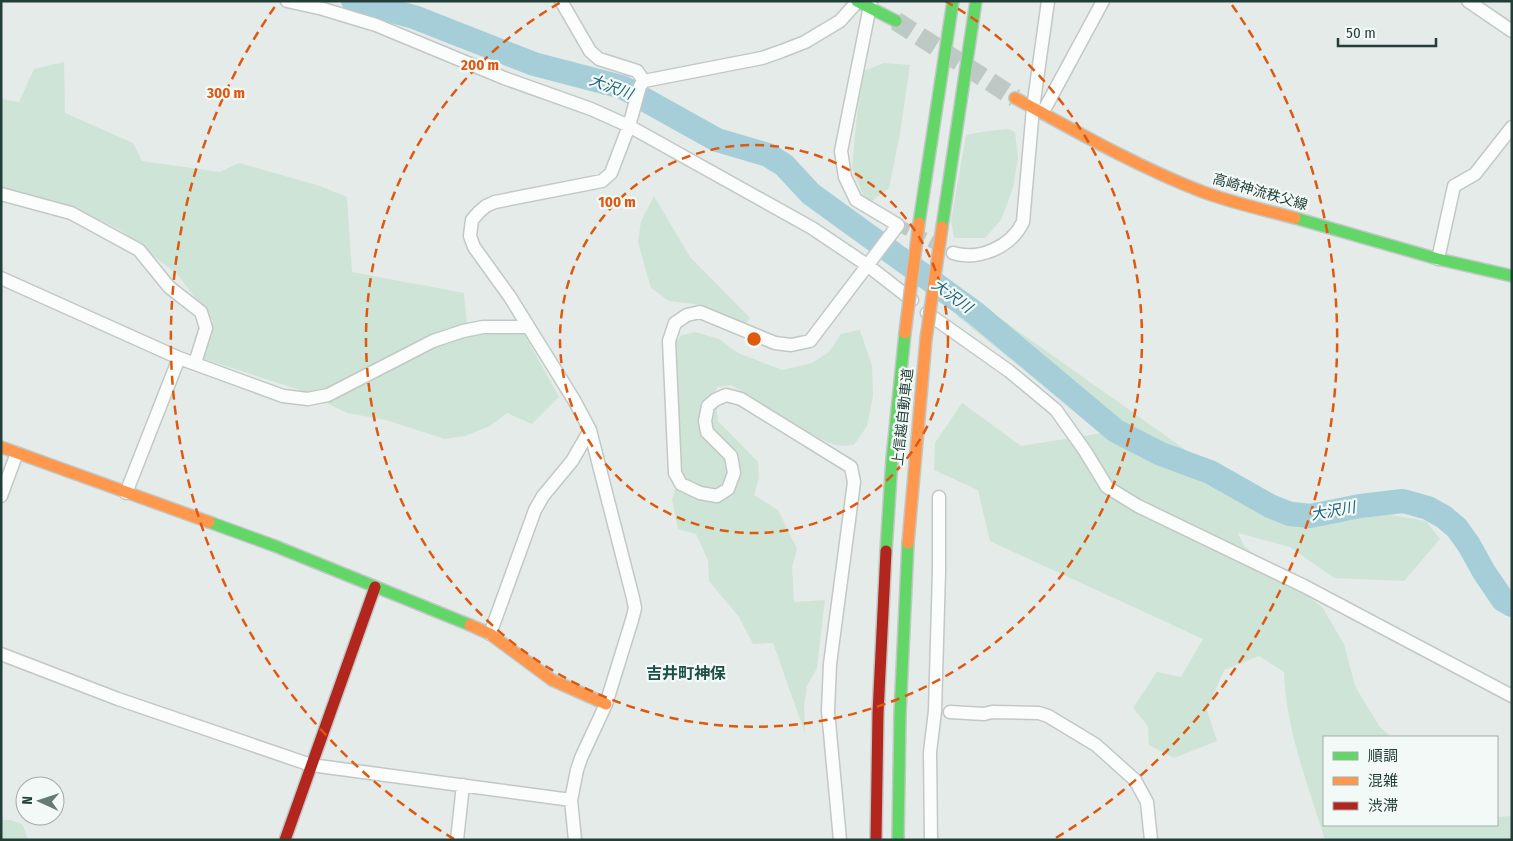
<svg xmlns="http://www.w3.org/2000/svg" width="1513" height="841" viewBox="0 0 1513 841" font-family="'Fira Sans Condensed','Noto Sans JP',sans-serif">
<rect width="100%" height="100%" fill="#e5ebe8"/>
<path fill="#cee4d6" d="M64,62L65,113L133,143L142,161L220,172L239,163L320,186L347,197L352,272L464,293L467,323L471,334L523,332L559,397L532,424L507,413L490,426L465,436L445,439L386,420L347,413L303,391L204,359L213,321L177,274L119,229L60,202L1,187V99L19,102L34,69Z
M884,63L910,65L900,134L889,188L867,205L852,168L857,114L864,71Z
M1008,129L1015,132L1018,158L1013,188L1001,220L985,238H954L951,220L966,135L987,131Z
M654,196L690,257L750,318L745,325L695,304L669,301L651,288L638,242L641,221Z
M970,297L1190,453L1272,499L1356,509L1426,521L1440,539L1404,581L1334,578L1290,547L1238,533L1244,546L1322,607L1344,644L1355,686L1379,726L1391,737H1324V825H1497V817L1512,816V840H1325C1308,785 1286,730 1284,672L1259,656L1224,670L1207,710L1217,741L1174,758L1149,745L1148,726L1133,708L1157,672L1181,677L1203,639L990,541L978,490L934,470L935,443L962,403L1021,446L1102,433L957,316Z
M860,330L872,366L873,396L867,426L854,445L841,446L829,443L797,427L731,385L717,387L715,393L718,421L758,462L759,478L754,495L778,510L797,549L792,567L794,602L825,600L817,668L807,686L804,706L805,733L773,643L753,644L739,617L709,581L708,560L696,534L678,529L672,499L681,471L673,344L682,335L695,332L719,339L738,353L782,370L812,363L829,352L841,334Z
M1,820H11L23,825L28,840H1Z"/>
<g fill="none" stroke-linecap="round" stroke-linejoin="round">
<path stroke="#a6ced8" stroke-width="24" d="M353,1L414,17L534,64L622,87L717,140L768,155L784,165L811,194L974,312L1116,431L1161,454L1210,472L1270,506L1290,514L1310,516L1360,506L1403,501L1428,508L1444,517L1457,528L1469,545L1484,572L1503,600L1512,605"/>
<path stroke="#bec8c5" stroke-width="12" stroke-dasharray="12 6" stroke-linecap="butt" d="M898,225L944,248"/>
<path stroke="#bec8c5" stroke-width="19" stroke-dasharray="19 9" stroke-linecap="butt" d="M896,21L1015,98"/>
<defs>
<path id="street" d="M287,1L323,9L376,25L504,78L591,109L629,126L812,228L867,265L912,300
M561,1L590,51L599,59L637,71L644,81
M1468,1L1512,31
M1043,112L1103,1
M1,194L71,213L139,250L169,287L201,312L206,328L195,363
M953,253C979,261 1011,247 1023,222L1033,108L1048,1
M1438,259L1454,186L1475,174L1512,127
M1,278L179,358L283,396L308,399L328,395L433,341L463,331L483,327H528
M927,313L1009,371L1056,410L1085,451L1107,487L1138,506L1304,586L1512,696
M126,493L179,358
M1,496L17,453
M490,634L535,510L543,496L572,461L590,430
M1,654L118,699L311,765L571,800
M950,712L984,714L992,712L1039,713L1048,716L1096,745L1135,780L1147,802L1151,840
M457,840L463,785
M575,840L571,800L577,770L581,758L606,704L632,620L635,608L633,598L590,430L574,400L510,297L474,247L470,236L472,220L479,212L486,206L495,202L602,181L611,173L629,126L640,86L644,81L762,58L782,51L805,42L840,21L858,1
M840,840L828,711L830,664L854,482L851,467L741,399L726,395L715,400L708,406L705,421L707,432L731,456L734,473L728,489L717,496L700,493L681,484L675,473L669,341L675,323L687,315L700,312L775,343L791,345L810,341L898,225L856,200L845,177L841,151L871,1
M931,840L930,752L935,711L939,571V497"/>
<path id="fast" d="M857,1L896,21
M1295,218L1438,259L1512,276
M919,223L953,1
M942,227L976,1
M209,522L275,546L470,625
M886,551L892,459L905,333
M898,840L900,714L908,543"/>
<path id="slow" d="M1015,98C1077,132 1138,167 1203,192C1233,203 1265,210 1295,218
M1,447L209,522
M908,543L926,339
M470,625L490,634L552,680L606,704"/>
<path id="jam" d="M285,840L375,587
M876,840L878,713L886,551"/>
</defs>
<use href="#street" stroke="#c2c8c5" stroke-width="15"/>
<use href="#fast" stroke="#c0c8c5" stroke-width="14"/>
<use href="#slow" stroke="#c0c8c5" stroke-width="14"/>
<use href="#jam" stroke="#c0c8c5" stroke-width="14"/>
<use href="#street" stroke="#fbfcfc" stroke-width="12"/>
<use href="#fast" stroke="#63d668" stroke-width="11"/>
<use href="#slow" stroke="#ff974d" stroke-width="11"/>
<use href="#jam" stroke="#b3261e" stroke-width="11"/>
<defs>
<path id="slow-bridge" d="M905,333L919,223
M926,339L942,227"/>
</defs>
<use href="#slow-bridge" stroke="#bdc6c4" stroke-width="14" stroke-linecap="butt"/>
<use href="#slow-bridge" stroke="#ff974d" stroke-width="11"/>
</g>
<g fill="none" stroke="#de580e" stroke-width="2.5" stroke-dasharray="9 6">
<circle cx="754" cy="339" r="194"/>
<path d="M945 1A388 388 0 1 1 563 1"/>
<path d="M454 839A583 583 0 0 1 276 5M1232 5A583 583 0 0 1 1054 839"/>
</g>
<g text-anchor="middle" dominant-baseline="central" stroke-width="4.5" stroke-linejoin="round" paint-order="stroke">
<g font-size="14" fill="#233e38" stroke="#f3f9f7">
<text transform="translate(1260 192) rotate(16)">高崎神流秩父線</text>
<text transform="translate(903 417) rotate(-84)">上信越自動車道</text>
</g>
<g font-size="15" font-style="italic" fill="#1d647a" stroke="#f3f9f7">
<text transform="translate(611 87) rotate(20)">大沢川</text>
<text transform="translate(952 296) rotate(36)">大沢川</text>
<text transform="translate(1333 511) rotate(-10)">大沢川</text>
</g>
<g font-size="16" font-weight="bold" fill="#1e5047" stroke="#f3f9f7">
<text x="686" y="673">吉井町神保</text>
</g>
</g>
<circle cx="754" cy="339" r="8" fill="#de580e" stroke="#f3f9f7" stroke-width="2.5"/>
<g font-size="15" text-anchor="middle" font-weight="bold" fill="#de580e" stroke="#f3f9f7" stroke-width="4.5" stroke-linejoin="round" paint-order="stroke">
<text x="480" y="70">200 m</text>
<text x="226" y="98">300 m</text>
<text x="617" y="207">100 m</text>
</g>
<rect width="1513" height="841" fill="none" stroke="#233e38" stroke-width="5"/>
<rect x="1323" y="736" width="175" height="90" fill="#f3f9f7" stroke="#a0aeab"/>
<rect x="1333" y="752" width="25" height="8" fill="#63d668" stroke="#a0aeab"/>
<text x="1368" y="761" font-size="15" fill="#233e38">順調</text>
<rect x="1333" y="777" width="25" height="8" fill="#ff974d" stroke="#a0aeab"/>
<text x="1368" y="786" font-size="15" fill="#233e38">混雑</text>
<rect x="1333" y="802" width="25" height="8" fill="#b3261e" stroke="#a0aeab"/>
<text x="1368" y="811" font-size="15" fill="#233e38">渋滞</text>
<g transform="translate(40 801) rotate(273)"><circle r="24" fill="#f3f9f7" stroke="#a0aeab"/>
<path d="M0-4L9 19L0 12L-9 19Z" fill="#677b76"/>
<text y="-8" font-size="14" font-weight="bold" text-anchor="middle" fill="#233e38">N</text>
</g>
<path d="M1338 38v8h98v-8" fill="none" stroke="#233e38" stroke-width="2.5"/>
<text x="1346" y="38" font-size="15" fill="#233e38" stroke="#f3f9f7" stroke-width="4" paint-order="stroke">50 m</text>
</svg>
